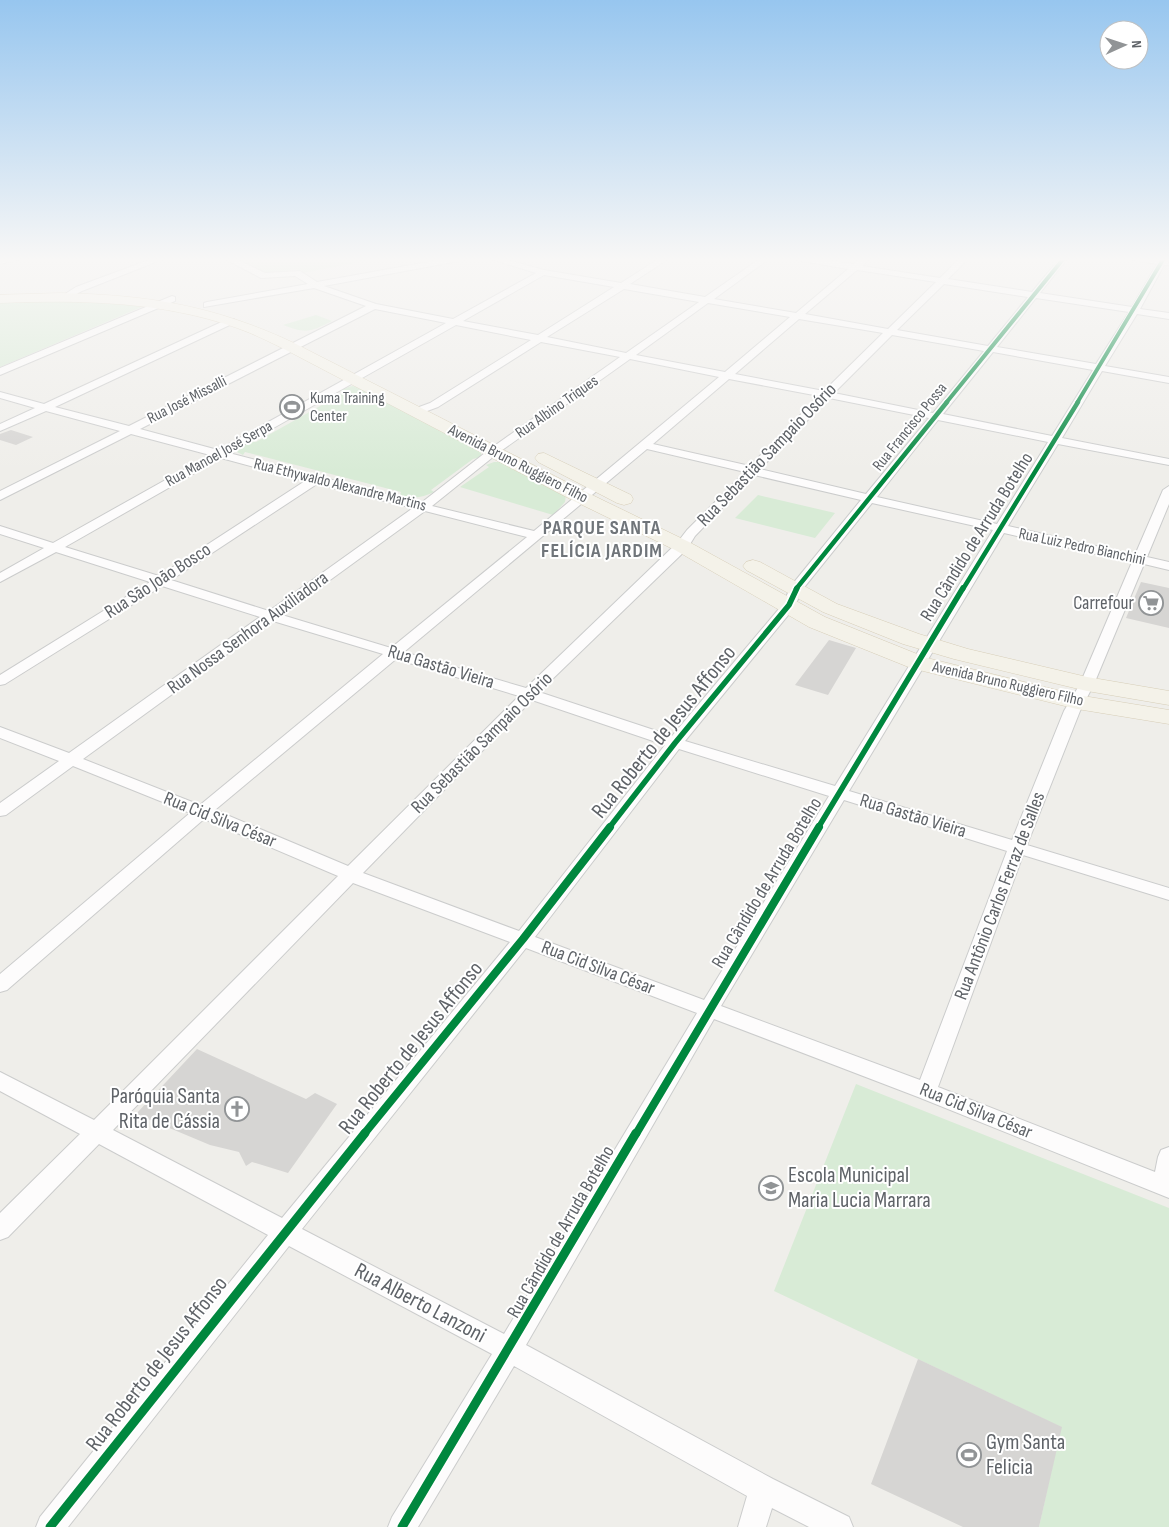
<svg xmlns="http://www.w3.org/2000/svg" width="1169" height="1527" viewBox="0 0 1169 1527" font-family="'Sofia Sans Condensed',sans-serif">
<rect width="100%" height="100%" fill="#efeeea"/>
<path fill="#d8ebd6" d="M234,258H382L303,273L297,269L271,273H267Z
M74,298L144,306L0,367V300Z
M316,315L332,321C310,332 307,334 283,325Z
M352,386L358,387L481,451V457L473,459L431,490L434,492C422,498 413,499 400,495L401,492L245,452L243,455L237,452L238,448L250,441L256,442L345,392L339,390Z
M494,462H501L566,495L565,502L553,515L460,487L489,467L486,465Z
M758,495L835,513L815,538L735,518Z
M856,1084L1169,1208V1527H1039L1061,1427L774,1291Z"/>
<path fill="#d6d5d3" d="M11,430L33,437L16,445L0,440V434Z
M1141,582L1169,588V628L1126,618Z
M829,640L856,648L828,695L795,685Z
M197,1049L306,1099L315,1093L337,1104L288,1173L252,1162L246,1166L239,1152L210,1145L136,1114Z
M918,1359L1062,1427L1039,1527H963L871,1484Z"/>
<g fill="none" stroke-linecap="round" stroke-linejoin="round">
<defs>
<path id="minor" d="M8,258H25L0,264V260Z
M154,258H166L82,291L69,298L62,296L76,287Z
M223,258H234L265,273L300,271L317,282L450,258H468L464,260L324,286L376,304L453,319L536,273L488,258H501L544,270L621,283L660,258H670L630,284L705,297L761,258H770L714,299L796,313L848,269L796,260L792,258H812L853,264L861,258H870L862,266L940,278L960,258H969L948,279L1032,292L1060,258H1068L1040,293L1132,307L1157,264L1133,260L1129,258H1168L1169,265H1164L1140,309L1169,313V319L1137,314L1105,366L1169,377V383L1102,371L1062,438L1169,459V465L1058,444L1008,526L1135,555L1163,490L1169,486V504L1147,557L1169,562V570L1144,564L1094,684L1080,711L1027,845L1169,888V900L1023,855L938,1087L1155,1172L1158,1157L1161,1150L1169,1147V1198L918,1097L714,1019L526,1345L773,1479L849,1517L853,1527H809L772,1508L766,1527H738L747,1496L514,1366L418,1527H388L392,1517L492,1354L289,1246L68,1527H36L40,1517L268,1235L99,1144L8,1237L0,1240V1213L80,1134L0,1091V1072L94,1120L338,876L204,819L7,990L0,992V974L190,813L73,766L6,815L0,816V803L59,761L0,738V727L69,753L260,617L162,586L5,684L0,685V675L150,582L56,552L0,582V573L44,548L0,534V526L53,543L210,455L131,434L0,500V491L120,431L46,411L0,431V424L35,408L0,398V392L44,404L228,319H234V323L55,407L129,426L366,306L314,288L204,307V303L207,302L308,284L295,276L261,278ZM857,270L936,282L888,329L805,314ZM544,275L614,287L538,335L463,321ZM944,284L1028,297L988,346L897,330ZM624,289L699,302L626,353L547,337ZM1036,298L1129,312L1096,364L997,347ZM708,303L790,317L725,372L636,355ZM375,309L446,323L218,450L140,429ZM799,319L883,333L824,391L735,374ZM456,325L531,340L430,403L411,410L410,412L411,414H419L438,407L541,342L620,357L490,449L421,503L229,453ZM892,335L984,351L933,413L834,393ZM993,352L1093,370L1052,436L943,414ZM630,359L719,377L534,531L432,506L498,453ZM729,379L819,396L750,466L653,444ZM829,398L929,418L866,494L760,469ZM938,420L1048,442L997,524L877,497ZM647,449L745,472L687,530L677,543L526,688L404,652ZM221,458L305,481L159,576L65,547ZM754,475L861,500L791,586L783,604L672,736L539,692L687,549L695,536ZM317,484L413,508L269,611L171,580ZM872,503L993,530L835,786L685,741L794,608L802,590ZM425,511L527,537L391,648L282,615ZM1004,533L1132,562L1080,684L1064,711L1012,840L849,791ZM273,621L383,654L200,805L83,759ZM396,659L519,696L348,866L215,810ZM532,700L665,745L519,931L363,873ZM679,749L829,796L704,1000L535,937ZM844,800L1007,851L920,1080L721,1006ZM353,883L510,942L282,1218L113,1130ZM526,948L697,1013L504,1334L302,1229Z
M172,296L175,297V301L0,375V368Z"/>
<path id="primary" d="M61,293C150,295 216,306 296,344L588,493L689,542L825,617L927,658L1077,695L1169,710V724L1077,709L911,668L809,627L675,550L574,501L286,350C270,342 254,334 237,328C161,301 80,300 0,303V295Z
M544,453L631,495L633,499L631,503L624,505L617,503L538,462L535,458L538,454Z
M753,560L760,562L837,604L919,634L968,649L1087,677L1169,691V705L1087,691L954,659L903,644L823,612L746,570L743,566L746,562Z"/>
</defs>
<use href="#minor" stroke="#cbcccc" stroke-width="2"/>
<use href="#primary" stroke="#d7ceb8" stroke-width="1"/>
<use href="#minor" fill="#fdfcfc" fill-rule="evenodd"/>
<use href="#primary" fill="#f4f2e9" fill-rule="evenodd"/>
<defs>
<path id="cycleway-far4" d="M946,403L1064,258
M1077,403L1164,258"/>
<path id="cycleway-far3" d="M796,589L947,402
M963,589L1078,402"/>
<path id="cycleway-far2" d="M609,828L675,743L789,605L797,588
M818,828L963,588"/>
<path id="cycleway-far1" d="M364,1134L523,939L610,827
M636,1134L819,827"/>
<path id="cycleway" d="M50,1527L365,1133
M402,1527L636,1133"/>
</defs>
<use href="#cycleway-far4" stroke="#fff" stroke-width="5.5"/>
<use href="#cycleway-far3" stroke="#fff" stroke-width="7"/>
<use href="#cycleway-far2" stroke="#fff" stroke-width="9"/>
<use href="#cycleway-far1" stroke="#fff" stroke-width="11"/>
<use href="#cycleway" stroke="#fff" stroke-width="12"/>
<use href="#cycleway-far4" stroke="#00873e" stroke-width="4"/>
<use href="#cycleway-far3" stroke="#00873e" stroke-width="4.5"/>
<use href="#cycleway-far2" stroke="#00873e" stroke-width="5.5"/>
<use href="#cycleway-far1" stroke="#00873e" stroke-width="8"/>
<use href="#cycleway" stroke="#00873e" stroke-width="9"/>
</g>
<linearGradient id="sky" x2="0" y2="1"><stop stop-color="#97c6ef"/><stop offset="0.55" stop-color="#f8f7f6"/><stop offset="1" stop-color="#f8f7f6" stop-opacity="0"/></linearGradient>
<rect width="1169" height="472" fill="url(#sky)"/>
<defs>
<symbol id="stadium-ring" viewBox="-11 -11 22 22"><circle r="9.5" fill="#fff" stroke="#919496" stroke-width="1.5"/><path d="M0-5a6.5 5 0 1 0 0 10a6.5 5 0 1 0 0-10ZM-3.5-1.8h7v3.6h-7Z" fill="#919496"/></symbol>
<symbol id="supermarket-ring" viewBox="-11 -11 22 22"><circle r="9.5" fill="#fff" stroke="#919496" stroke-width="1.5"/><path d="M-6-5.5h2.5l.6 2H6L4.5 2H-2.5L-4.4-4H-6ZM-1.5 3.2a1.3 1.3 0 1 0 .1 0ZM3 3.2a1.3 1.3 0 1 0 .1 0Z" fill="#919496"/></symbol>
<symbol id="church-ring" viewBox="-11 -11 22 22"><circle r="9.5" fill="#fff" stroke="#919496" stroke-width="1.5"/><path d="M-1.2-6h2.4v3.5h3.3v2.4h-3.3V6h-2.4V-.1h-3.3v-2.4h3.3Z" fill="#919496"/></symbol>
<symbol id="school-ring" viewBox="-11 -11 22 22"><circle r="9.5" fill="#fff" stroke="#919496" stroke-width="1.5"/><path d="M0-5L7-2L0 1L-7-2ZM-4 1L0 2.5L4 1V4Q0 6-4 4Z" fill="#919496"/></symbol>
</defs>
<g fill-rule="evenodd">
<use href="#stadium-ring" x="278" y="393" width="28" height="28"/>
<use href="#supermarket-ring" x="1137" y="589" width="28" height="28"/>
<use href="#church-ring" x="223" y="1095" width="28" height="28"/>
<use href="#school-ring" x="757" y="1174" width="28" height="28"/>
<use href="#stadium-ring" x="955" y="1441" width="28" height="28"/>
</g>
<g text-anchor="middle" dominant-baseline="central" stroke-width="4" stroke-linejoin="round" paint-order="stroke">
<g font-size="16" fill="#5f6368" stroke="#fff" text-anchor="start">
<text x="310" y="398">Kuma Training<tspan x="310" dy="18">Center</tspan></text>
</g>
<g font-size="16" fill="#5f6368" stroke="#fff">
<text transform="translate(187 400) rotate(-27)">Rua José Missalli</text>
<text transform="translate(557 407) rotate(-35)">Rua Albino Triques</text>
<text transform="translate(910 427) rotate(-51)">Rua Francisco Possa</text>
<text transform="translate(219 454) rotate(-29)">Rua Manoel José Serpa</text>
<text transform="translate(518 464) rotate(27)">Avenida Bruno Ruggiero Filho</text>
<text transform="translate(340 485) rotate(14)">Rua Ethywaldo Alexandre Martins</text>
<text transform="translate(1082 547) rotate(12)">Rua Luiz Pedro Bianchini</text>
<text transform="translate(1008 684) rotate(13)">Avenida Bruno Ruggiero Filho</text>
</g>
<g font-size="19" fill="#5f6368" stroke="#fff">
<text transform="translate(767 455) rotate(-46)">Rua Sebastião Sampaio Osório</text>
<text transform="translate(977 537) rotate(-58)">Rua Cândido de Arruda Botelho</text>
<text transform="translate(158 581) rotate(-33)">Rua São João Bosco</text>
<text transform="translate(248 633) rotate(-36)">Rua Nossa Senhora Auxiliadora</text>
<text transform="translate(441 667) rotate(17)">Rua Gastão Vieira</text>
<text transform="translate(482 743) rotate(-45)">Rua Sebastião Sampaio Osório</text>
<text transform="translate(913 816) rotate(17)">Rua Gastão Vieira</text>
<text transform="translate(220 820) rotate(22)">Rua Cid Silva César</text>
<text transform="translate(767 883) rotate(-59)">Rua Cândido de Arruda Botelho</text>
<text transform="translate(1000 896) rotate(-69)">Rua Antônio Carlos Ferraz de Salles</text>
<text transform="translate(598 968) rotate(21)">Rua Cid Silva César</text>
<text transform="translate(976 1111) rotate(22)">Rua Cid Silva César</text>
<text transform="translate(561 1232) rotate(-60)">Rua Cândido de Arruda Botelho</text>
</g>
<g font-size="19" fill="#5f6368" stroke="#fff" text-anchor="end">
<text x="1134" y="603">Carrefour</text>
</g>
<g font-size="20" font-weight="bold" letter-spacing="1" fill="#70757a" stroke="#fff">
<text x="602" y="528">PARQUE SANTA<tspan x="602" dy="23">FELÍCIA JARDIM</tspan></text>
</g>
<g font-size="22" fill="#5f6368" stroke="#fff">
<text transform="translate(664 732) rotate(-51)">Rua Roberto de Jesus Affonso</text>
<text transform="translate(411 1048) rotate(-51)">Rua Roberto de Jesus Affonso</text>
<text transform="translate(420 1303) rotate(28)">Rua Alberto Lanzoni</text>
<text transform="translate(157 1364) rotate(-52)">Rua Roberto de Jesus Affonso</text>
</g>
<g font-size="22" fill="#5f6368" stroke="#fff" text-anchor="start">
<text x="220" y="1096" text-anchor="end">Paróquia Santa<tspan x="220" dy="25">Rita de Cássia</tspan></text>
<text x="788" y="1175">Escola Municipal<tspan x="788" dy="25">Maria Lucia Marrara</tspan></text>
<text x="986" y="1442">Gym Santa<tspan x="986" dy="25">Felicia</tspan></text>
</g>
</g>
<g transform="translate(1124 45) rotate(87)"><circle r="24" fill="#ffffff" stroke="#bfc1c3"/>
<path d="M0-4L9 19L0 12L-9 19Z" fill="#919496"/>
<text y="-8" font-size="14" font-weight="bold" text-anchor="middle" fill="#5f6368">N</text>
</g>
</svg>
